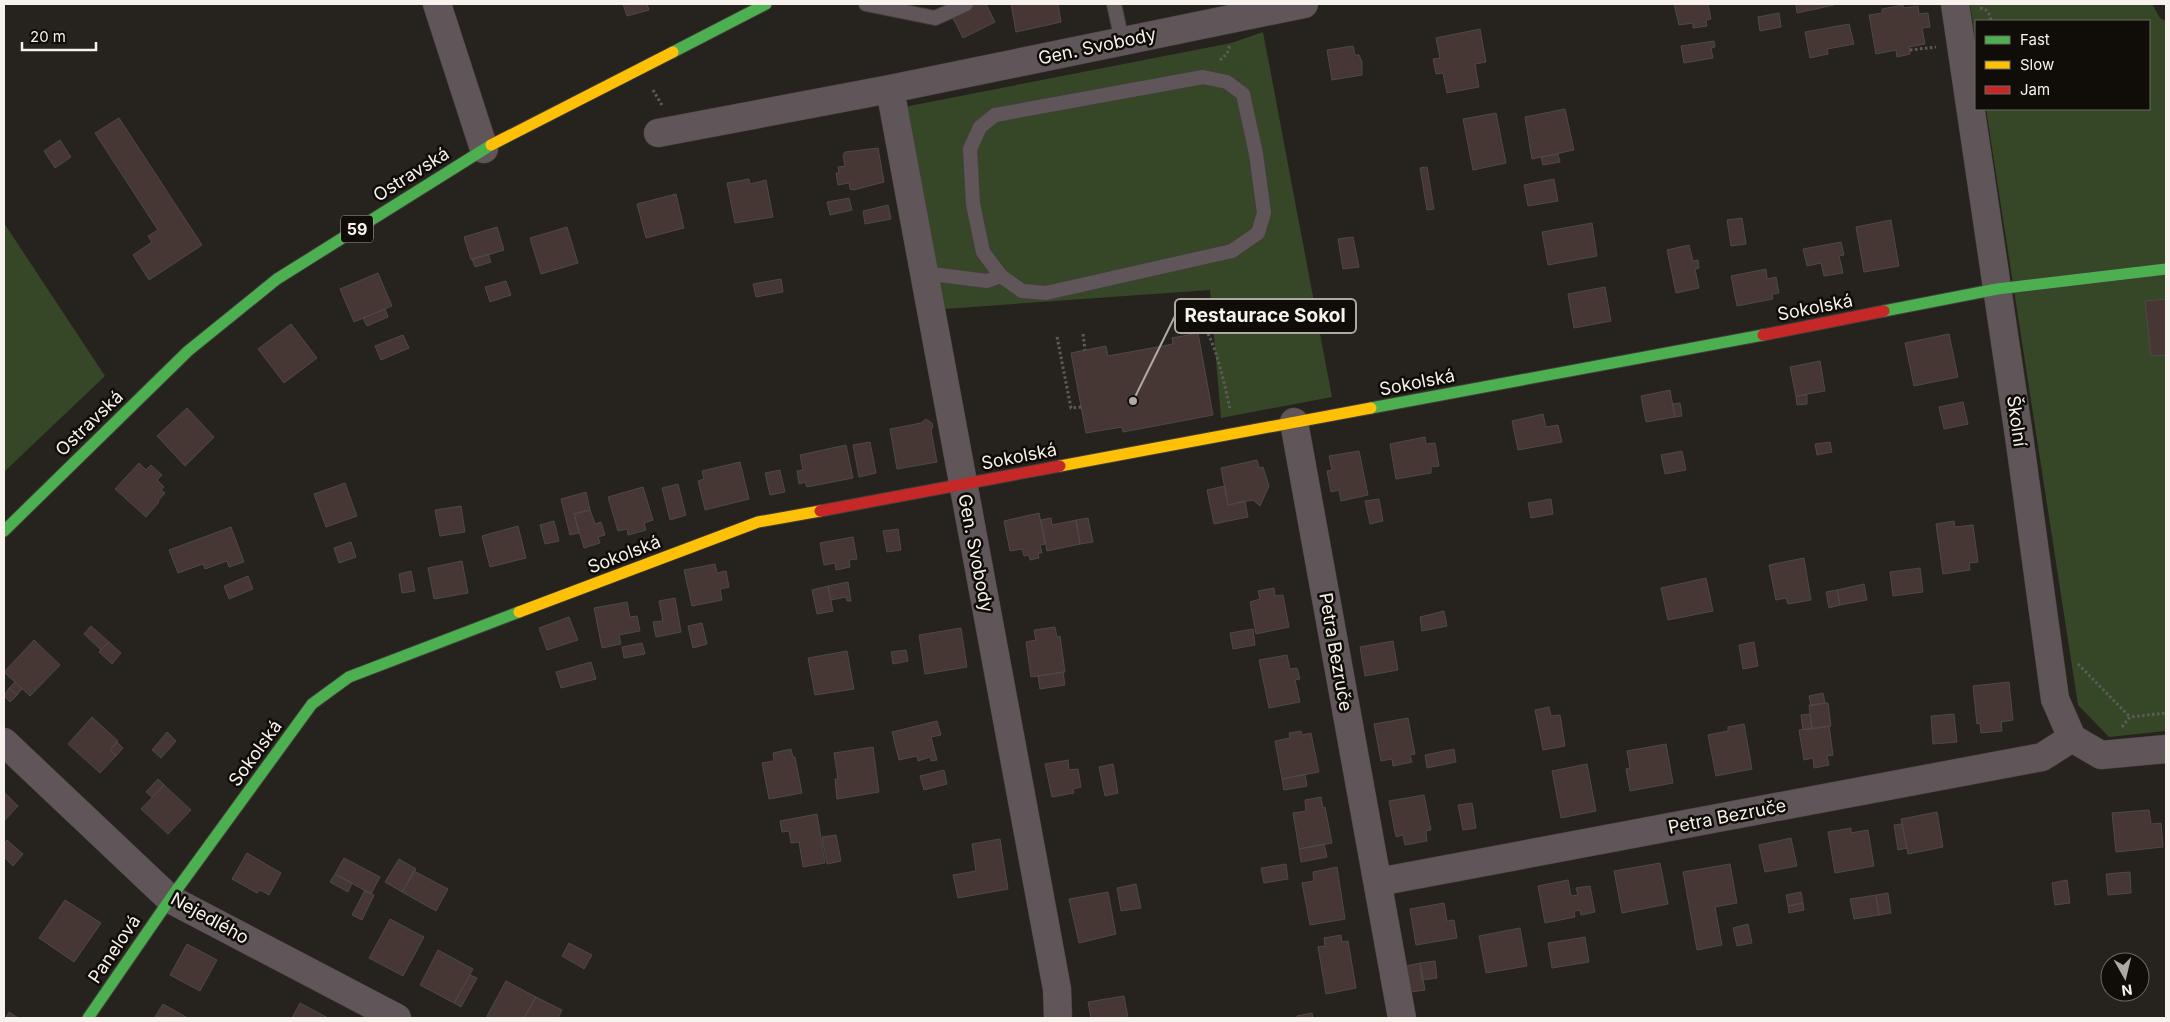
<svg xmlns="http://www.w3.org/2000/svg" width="2170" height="1022" viewBox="0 0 2170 1022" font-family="Inter,sans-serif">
<rect width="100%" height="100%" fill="#26221d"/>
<path fill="#354727" d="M1970,4H2152L2160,18L2166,21V731L2109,737L2078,705L1986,109H2149V21H1976V45Z
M1263,32L1332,397L1221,418L1210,290L944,309L904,107L1231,43Z
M4,223L105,376L4,472Z"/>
<path fill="#473734" stroke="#4e4946" d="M623,4H647L649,10L627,16Z
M946,4H986L995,22L963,38Z
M1011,4H1058L1061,22L1016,32Z
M1674,4H1708L1711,19L1706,20L1707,26L1693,28V23L1679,25Z
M1796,4H1834V5L1797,13Z
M1903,5L1904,8L1918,6L1919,14L1928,13L1930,27L1922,28L1925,44L1909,47L1910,54L1897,57L1896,50L1876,54L1869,15L1882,13V9Z
M1779,13L1781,27L1760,31L1758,17Z
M1849,24L1854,44L1827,49L1828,54L1810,58L1805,32Z
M1480,29L1486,62L1475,64L1479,87L1447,93L1443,73L1436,74L1433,59L1440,58L1436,38Z
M1714,41L1715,47L1711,48L1713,58L1684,63L1681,46Z
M1353,46L1355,55H1359L1362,62V75L1332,80L1327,50Z
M1565,109L1574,150L1532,159L1525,117Z
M1496,113L1506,163L1473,170L1463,119Z
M119,118L202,245L149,280L133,255L152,242L148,236L158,230L95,133Z
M60,140L71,157L55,168L44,151Z
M878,148L884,182L854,190L850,189L849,183L838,185L836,173H839L838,167L845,166L843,155L845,152Z
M1558,154L1560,162L1543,165L1541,157Z
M1427,167L1434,209L1427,210L1420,168Z
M749,179L750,184L766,180L773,217L735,223L727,183Z
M1554,179L1558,201L1528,206L1524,185Z
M676,194L684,228L646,238L637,204Z
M849,198L852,210L830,215L827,202Z
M888,205L891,219L865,224L863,211Z
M1742,218L1746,244L1731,246L1727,220Z
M1891,220L1899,266L1864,272L1856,227Z
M1592,223L1597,256L1548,265L1542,232Z
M497,227L504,250L471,260L464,237Z
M567,227L578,263L541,274L530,238Z
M1353,237L1359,267L1343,269L1338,239Z
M1841,242L1844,255L1839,256L1843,273L1824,276L1821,263L1807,266L1803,249Z
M1689,245L1693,261L1698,260L1699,268L1695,269L1699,288L1676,293L1667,250Z
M488,254L491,262L475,267L472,259Z
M1766,269L1767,279L1776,277L1779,293L1772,294L1773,299L1737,306L1731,276Z
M378,273L392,306L354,322L340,289Z
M781,279L783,292L756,297L753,284Z
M506,281L511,295L490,302L485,287Z
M1605,287L1611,321L1574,328L1568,294Z
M2166,299V355L2151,356L2145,301Z
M385,309L388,317L367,326L363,318Z
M291,324L317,358L284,383L258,349Z
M1198,333L1213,415L1123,432L1122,427L1086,433L1071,353L1106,346L1108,356L1173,344L1172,338Z
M1949,334L1958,377L1914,386L1905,343Z
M403,335L409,348L381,360L375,346Z
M1820,361L1825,391L1796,396L1790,367Z
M1670,390L1675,417L1646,422L1641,396Z
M1807,395V404L1797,405L1796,396Z
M1963,402L1968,424L1944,429L1939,407Z
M1680,403L1682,416L1675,417L1673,404Z
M187,408L214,437L185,466L157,436Z
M1543,414L1546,427L1558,425L1562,442L1518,450L1512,421Z
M926,419L932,423L933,427L931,430L937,462L897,469L890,429L921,423Z
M1425,437L1426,444L1435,443L1439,466L1431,467V473L1396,479L1390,444Z
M870,442L876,473L859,477L853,445Z
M1830,442L1832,452L1817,455L1815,444Z
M846,445L853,478L807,487L805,482L799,484L797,471L803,470L800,455Z
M1359,451L1368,495L1341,501L1339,490L1331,492L1327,471L1332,470L1329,456Z
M1682,451L1686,470L1665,474L1661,455Z
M1257,460L1259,468L1263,467L1269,486L1260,506L1253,500L1228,505L1221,468Z
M740,462L749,499L705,510L698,481L704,479L702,471Z
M139,463L146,470L151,465L162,475L157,480L164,487L161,490L165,493L158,501L159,502L146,517L115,489Z
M780,470L785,492L770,495L765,473Z
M345,483L357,516L326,527L314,494Z
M678,484L686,515L670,520L662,488Z
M1225,486L1228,505L1245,501L1248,517L1214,524L1207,490Z
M643,487L653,520L644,523L646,530L628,535L627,529L618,531L608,497Z
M586,492L590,510L574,514L579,533L570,535L561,499Z
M1379,499L1383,521L1370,524L1365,501Z
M1551,499L1553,514L1531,518L1528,503Z
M461,506L465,532L440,536L435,510Z
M590,510L595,524L601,522L605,535L598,537L600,543L584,548L574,514Z
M1039,513L1045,544L1040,545L1042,553H1038L1039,558L1030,560L1029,555L1024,556L1022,549L1010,551L1004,521Z
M1051,518L1052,525L1076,520L1080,544L1047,551L1041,520Z
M1088,518L1093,542L1080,544L1076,520Z
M554,521L559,541L545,544L540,525Z
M1954,521L1955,527L1973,525L1978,562L1969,563L1970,570L1943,574L1936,524Z
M518,526L526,558L490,567L482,536Z
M231,527L244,562L229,567L227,561L205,569L203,564L178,573L169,550Z
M898,529L901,550L887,552L883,531Z
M853,537L857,559L849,560L850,567L836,570L835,563L824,565L820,543Z
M351,542L356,557L339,563L334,548Z
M1804,558L1811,600L1788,604L1786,598L1776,600L1769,565Z
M462,561L468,593L434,599L428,568Z
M715,564L717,573L726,571L729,587L720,589L722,600L692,606L684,570Z
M1920,568L1923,592L1893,596L1890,572Z
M411,571L415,591L402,593L399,574Z
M248,576L253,589L229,599L224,586Z
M1706,578L1713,611L1668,620L1661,588Z
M848,582L851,601H847L846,597L831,600L828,586Z
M1864,584L1867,600L1840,605L1837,590Z
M828,586L833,611L817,614L812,590Z
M1274,588L1275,596L1283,595L1289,627L1256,634L1250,602L1260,599L1258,591Z
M1837,590L1840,605L1829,608L1826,592Z
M675,598L681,632L656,637L653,622L663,621L659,601Z
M627,602L630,617L637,616L640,631L619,635L621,644L602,648L594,608Z
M1444,611L1447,626L1422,631L1420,617Z
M569,617L578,640L547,650L539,628Z
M702,623L707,644L693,648L688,626Z
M91,626L109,642L101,650L84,634Z
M1055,627L1057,637L1060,636L1065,672L1031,677L1026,642L1036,640L1034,630Z
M961,628L967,667L925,674L919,635Z
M1253,629L1255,645L1233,649L1230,633Z
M34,640L60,665L30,696L4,672Z
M1393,641L1398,670L1365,676L1360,647Z
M109,642L121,653L112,664L99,652Z
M1754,642L1758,666L1743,669L1739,645Z
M642,643L645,654L624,658L622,647Z
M906,650L908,661L893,664L891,652Z
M847,651L854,689L815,695L808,658Z
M1287,655L1290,669L1297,668L1300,679L1295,680L1300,702L1269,708L1259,660Z
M591,662L596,679L561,688L556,672Z
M1063,672L1065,685L1040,689L1038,676Z
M15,682L22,689L17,695L9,688Z
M2009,682L2013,720L2001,722L2002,731L1981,733L1980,723L1977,724L1973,686Z
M9,688L17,695L10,702L4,696Z
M1823,693L1825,703L1811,706L1809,696Z
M1828,703L1831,726L1812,729L1809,705Z
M1549,707L1551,716L1560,715L1565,746L1543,750L1535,710Z
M1810,714L1812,729L1803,730L1801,715Z
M1954,714L1957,742L1933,744L1931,716Z
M92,717L118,741L110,750L116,756L100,773L68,744Z
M1408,718L1415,754L1410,755L1412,762L1393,766L1392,759L1381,761L1374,724Z
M937,721L941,735L931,737L937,760L931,761L930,757L918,761L917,756L899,760L892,732Z
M1744,724L1752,769L1716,776L1708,735L1728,731V727Z
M1829,726L1833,755L1827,756L1829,765L1814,768L1813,758L1804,760L1799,730Z
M1301,731L1302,735L1311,733L1319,772L1282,779L1275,741L1290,738L1289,733Z
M167,732L176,741L161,758L152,750Z
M117,742L123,748L116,756L110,750Z
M1666,744L1673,783L1630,791L1626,769L1630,768L1627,751Z
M873,747L879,792L837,799L835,779H838L834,753Z
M791,749L793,757H795L802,793L769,799L762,763L774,761L773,753Z
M1454,749L1456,762L1427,768L1425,755Z
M1068,760L1069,770L1078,769L1081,787L1073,789L1074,793L1052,797L1045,764Z
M1113,764L1118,793L1105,796L1099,767Z
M1587,764L1596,811L1561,818L1552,771Z
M944,770L947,784L924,790L920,776Z
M1305,774L1307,786L1284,790L1282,779Z
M158,779L164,785L152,797L146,792Z
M164,785L191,810L168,834L141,809Z
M4,792L18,806L4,821Z
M1424,795L1431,830L1426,831L1427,841L1405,845L1403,835L1396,837L1389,801Z
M1321,797L1323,808L1325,807L1332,843L1299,849L1293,813L1306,811L1305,800Z
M1472,803L1476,828L1463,830L1458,805Z
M2149,810L2151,824L2161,823L2163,847L2116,852L2112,813Z
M1937,812L1943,847L1908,854L1901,819Z
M817,814L825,863L803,867L799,842L791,843L789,831L782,832L780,821Z
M1902,824L1907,848L1898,850L1894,825Z
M1851,828V833L1868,830L1874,866L1835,873L1828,832Z
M836,835L841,861L827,864L822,837Z
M1791,838L1797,866L1765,872L1759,845Z
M1000,839L1008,889L958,898L953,875L976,871L972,844Z
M7,840L23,854L13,866L4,857V844Z
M1324,844L1327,857L1301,862L1299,849Z
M247,853L281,873L269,895L260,890L257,893L232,879Z
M344,858L380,877L371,894L335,874Z
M399,859L416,869L402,892L385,882Z
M1660,863L1668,904L1622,913L1614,871Z
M1286,864L1288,879L1264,883L1261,868Z
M1730,864L1737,903L1715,907L1722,945L1697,950L1683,872Z
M1337,867L1345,919L1310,925L1302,883L1314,881L1313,872Z
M414,871L448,889L436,911L402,892Z
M2130,872L2131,893L2108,895L2106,874Z
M335,874L352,883L348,892L330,882Z
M1568,880L1571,896L1578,895L1576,888L1590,886L1595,912L1581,915L1580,910L1574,911L1575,917L1545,923L1538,886Z
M2067,880L2070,903L2055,905L2052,883Z
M1136,884L1141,908L1121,911L1117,888Z
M365,890L374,895L362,920L352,915Z
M1108,892L1116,934L1079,943L1069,899Z
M1801,892L1803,903L1788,906L1786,895Z
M1888,893L1891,913L1879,915L1876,895Z
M1876,895L1879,915L1854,919L1850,899Z
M65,900L101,923L74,962L39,938Z
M1444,903L1447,921L1454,920L1457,938L1416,945L1410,909Z
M1803,903L1804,910L1789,913L1788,906Z
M390,919L424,937L403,976L369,958Z
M1748,924L1752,943L1737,946L1733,928Z
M1520,928L1527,966L1486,973L1479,936Z
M1341,935L1342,942L1348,941L1356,988L1326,994L1318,947L1325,946L1324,938Z
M1585,937L1589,962L1552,968L1548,943Z
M569,943L592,955L584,969L562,956Z
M187,944L217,960L200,991L170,975Z
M438,950L473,969L454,1003L420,985Z
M1435,961L1437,978L1422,980L1420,963Z
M1420,963L1425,990L1411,992L1406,966Z
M470,975L477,978L461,1007L454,1003Z
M506,981L536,997L524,1018H491L487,1016Z
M1124,996L1128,1018H1091L1088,1002Z
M536,997L562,1010L558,1018H524Z
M300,1003L328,1018H292Z
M163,1004L186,1017L185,1018L155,1017Z
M9,1012L18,1018H6Z
M1312,1013L1313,1018H1298L1297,1016Z"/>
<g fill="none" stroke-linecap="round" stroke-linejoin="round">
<defs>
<path id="lane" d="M866,4L935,18L966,4
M1114,4L1122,41
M1203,77L1227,82L1243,94L1256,154L1264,213L1258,233L1232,251L1046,293L1022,291L1001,276L983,252L973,204L970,149L980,127L995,115Z
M924,273L987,281L1001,276"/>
<path id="street" d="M437,4L484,149
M1955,4L2020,443L2055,699L2072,738L2101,755L2166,749
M890,89L1057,989L1058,1018
M658,133L890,89L1304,4
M1294,422L1402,1018
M4,742L170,899L397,1018
M1378,882L2042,757L2072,738"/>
<path id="fast" d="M673,52L766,4
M1884,311L1997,289L2166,269
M1371,408L1763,335
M4,531L188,351L277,279L491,145
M88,1018L170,899L312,704L349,677L519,612"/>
<path id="slow" d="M491,145L673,52
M1060,466L1371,408
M519,612L758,522L820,511"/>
<path id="jam" d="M1763,335L1884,311
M820,511L1060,466"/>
</defs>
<use href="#lane" stroke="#423f3b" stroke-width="16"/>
<use href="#street" stroke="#423f3b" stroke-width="29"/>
<use href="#fast" stroke="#423f3b" stroke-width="13"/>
<use href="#slow" stroke="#423f3b" stroke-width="13"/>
<use href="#jam" stroke="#423f3b" stroke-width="13"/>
<path stroke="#615959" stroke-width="3" stroke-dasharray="2.5 2.5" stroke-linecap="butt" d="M1980,8C1988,9 1990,15 1991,21
M1910,50L1936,47
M1220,60L1227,54L1230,45
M653,90L663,107
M1196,318C1214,330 1225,387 1230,409
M1083,334L1085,350
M1057,337L1071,408L1081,407
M2078,664L2130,717
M2122,727L2130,717L2166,713"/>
<use href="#lane" stroke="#605558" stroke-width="14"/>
<use href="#street" stroke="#605558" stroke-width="28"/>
<use href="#fast" stroke="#4caf50" stroke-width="11"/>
<use href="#slow" stroke="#ffc107" stroke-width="11"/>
<use href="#jam" stroke="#c62828" stroke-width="11"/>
</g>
<g text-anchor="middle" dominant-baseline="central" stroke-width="5" stroke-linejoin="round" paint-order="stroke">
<rect fill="#100d09" stroke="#b2ada7" stroke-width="1" x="341" y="215.5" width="32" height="27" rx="4"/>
<g font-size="16" font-weight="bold" fill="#f7f2eb">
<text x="357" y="229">59</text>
</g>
<g font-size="18" fill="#f7f2eb" stroke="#100d09">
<text transform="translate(1097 46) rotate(-12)">Gen. Svobody</text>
<text transform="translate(411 174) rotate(-32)">Ostravská</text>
<text transform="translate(1815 307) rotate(-11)">Sokolská</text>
<text transform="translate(1417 382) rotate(-11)">Sokolská</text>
<text transform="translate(2017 421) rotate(82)">Školní</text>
<text transform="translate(89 423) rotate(-44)">Ostravská</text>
<text transform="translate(1019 456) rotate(-11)">Sokolská</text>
<text transform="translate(976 553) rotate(79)">Gen. Svobody</text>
<text transform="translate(624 554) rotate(-21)">Sokolská</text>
<text transform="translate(1336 652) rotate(80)">Petra Bezruče</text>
<text transform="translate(255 753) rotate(-54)">Sokolská</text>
<text transform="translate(1727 816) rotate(-11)">Petra Bezruče</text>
<text transform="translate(210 918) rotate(29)">Nejedlého</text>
<text transform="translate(114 949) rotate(-56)">Panelová</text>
</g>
</g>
<path fill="none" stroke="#aea9a3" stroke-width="2" d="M1133 401L1175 316"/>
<circle fill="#aea9a3" stroke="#100d09" stroke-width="2" cx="1133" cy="401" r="5"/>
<rect fill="#100d09" stroke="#aea9a3" stroke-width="2" x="1175" y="299" width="181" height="34" rx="5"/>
<g font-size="19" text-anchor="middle" font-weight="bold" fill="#f7f2eb">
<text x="1265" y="322">Restaurace Sokol</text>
</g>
<rect width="2170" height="1022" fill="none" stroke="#f7f2eb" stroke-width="10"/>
<rect x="1975" y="20" width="175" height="90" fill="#100d09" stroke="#6c6963"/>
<rect x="1985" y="36" width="25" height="8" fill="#4caf50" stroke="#6c6963"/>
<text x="2020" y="45" font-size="15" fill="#f7f2eb">Fast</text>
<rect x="1985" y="61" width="25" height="8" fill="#ffc107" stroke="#6c6963"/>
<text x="2020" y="70" font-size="15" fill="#f7f2eb">Slow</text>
<rect x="1985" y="86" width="25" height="8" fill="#c62828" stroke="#6c6963"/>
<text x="2020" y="95" font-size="15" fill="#f7f2eb">Jam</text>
<g transform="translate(2125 977) rotate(172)"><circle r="24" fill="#100d09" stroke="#6c6963"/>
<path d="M0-4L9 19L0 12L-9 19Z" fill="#aea9a3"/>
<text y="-8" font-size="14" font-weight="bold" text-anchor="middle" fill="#f7f2eb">N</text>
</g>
<path d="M22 42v8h74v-8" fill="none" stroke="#f7f2eb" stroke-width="2.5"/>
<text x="30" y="42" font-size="15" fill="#f7f2eb" stroke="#100d09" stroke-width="4" paint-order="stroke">20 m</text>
</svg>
